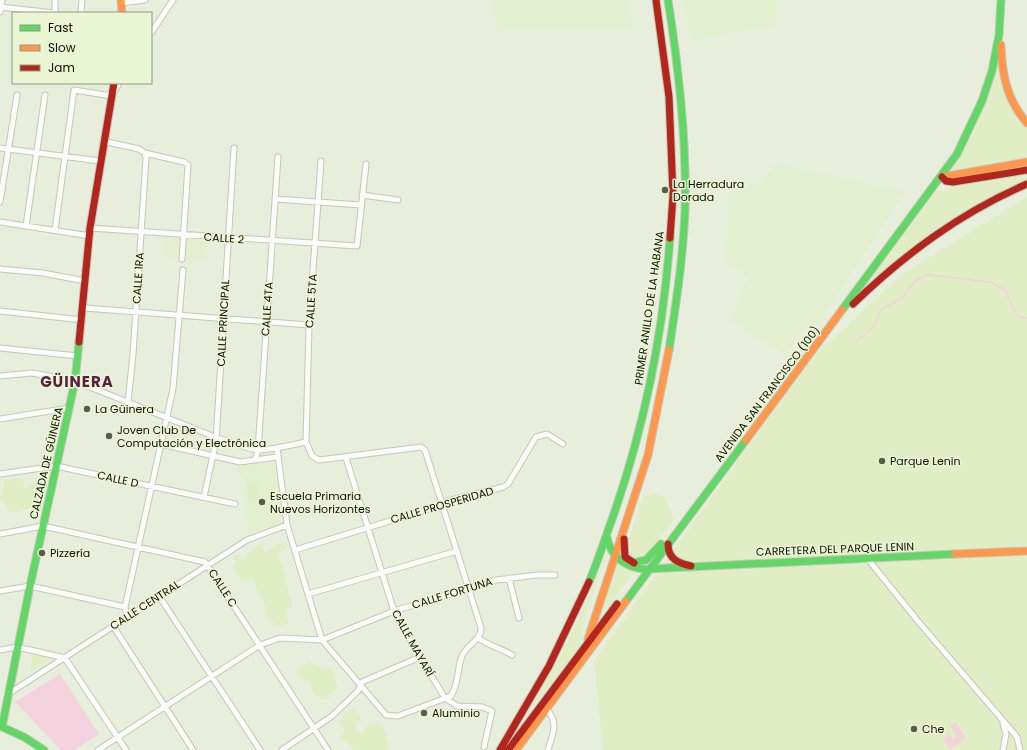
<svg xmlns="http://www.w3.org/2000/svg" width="1027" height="750" viewBox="0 0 1027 750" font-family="Poppins,sans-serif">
<rect width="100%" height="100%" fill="#e7eedb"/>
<path fill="#e4efcf" d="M490,0H628L632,30H498Z
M683,0H775L778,25L691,40Z
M775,164L905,191L819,324L805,327L785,355L731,320L748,277L725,261L730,191L762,183Z
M166,237L207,239L205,261L164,257Z
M274,462L282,523L247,534L245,477L239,478L238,467Z"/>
<path fill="#e0edc5" d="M1000,50L1001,66L1027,126V160L948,174C975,129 989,101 1000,50Z
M1027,173V182L993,197L863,289L936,191Z
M1027,197V750H603L594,661L812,358L903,274Z
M18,478L23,479L24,487L27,488L34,482H47L41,511L30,508L13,513L8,510L4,501H0V495L3,492L4,480Z
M257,482L259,499L249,501L247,484Z
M653,494L664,497L674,519C667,529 630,587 628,543L643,497Z
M285,542L287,544V549L278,553C284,570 287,588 292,605L291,608L286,611L288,624L275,627L271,618L267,619L265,605L258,594L254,579L242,580L233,570L236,561L233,556L238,555L242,560L246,559L245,554C252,553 254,546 261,544L265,552Z
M608,551H609L590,600L585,615L581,644L526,716C559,663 585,608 608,551Z
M617,561L635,570L596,623Z
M33,654L51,658V659L30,671Z
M310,662L313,666L317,665L320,669L330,668L334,670L337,688L328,695L329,699H320L315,695L308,681L298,675L296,671L298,667L306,666V663Z
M353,708L361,716L355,728L361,734L369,725L379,722L384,726L389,750H353L348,741L340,740V737L345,730L339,722L343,718V715Z"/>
<path fill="#f3d2de" d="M60,674L99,734L74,750H61L15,702Z
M956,722L966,738L950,749L943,739L949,734L953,740L957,736L950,726Z"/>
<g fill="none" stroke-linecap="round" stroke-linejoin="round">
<path stroke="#f3d2de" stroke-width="1.5" d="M855,343L875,325L880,310L902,298L916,280L928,275L990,282L1005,290L1017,316L1027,318"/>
<defs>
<path id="street" d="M55,0V13
M121,3L145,0
M0,7L54,13
M0,12L2,0
M81,13L82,0
M151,33L173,0
M103,141L139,149L145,153L184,162L188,165L182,259
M0,148L100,161
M362,195L398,200
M275,199L361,205
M0,202L17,95
M0,222L90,236
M26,226L45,95
M90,228L357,246L366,164
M55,230L74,90L112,96L119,83
M0,269L43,273L85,281
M84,308L309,325
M0,311L82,320
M0,348L78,356
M0,376L32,373L75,381L220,439L252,449L261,450L277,448L306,442
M128,403L133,354L146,159L145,153
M0,419L69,408
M161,444L240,462L277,457
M277,448L287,525L322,640L386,715L398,716L451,696C459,683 457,669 462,656C467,644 481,641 481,628L425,450L421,447L319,460L312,456L306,442L309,325L321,161
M346,458L394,611L420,657L445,698L457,706L482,707L492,711L484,747
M255,460L258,450L278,157
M0,474L56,466L235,504
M204,497L216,441L234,148
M0,534L43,526L205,562L328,750
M295,550L442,505L447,501L503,487L508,484L536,437L547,434L563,444
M867,558L917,620L1017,737L1020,750
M509,578L519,618
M0,591L30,586L125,607L127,616
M308,594L457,551
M159,596L260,750
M125,607L173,389L183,270
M113,626L193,750
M478,638C489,646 501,648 512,655
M0,650L17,647L65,658L126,750
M8,694L247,540L287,525
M547,709C559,725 553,732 548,750
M98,750L260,645L280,638L322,640L394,611L496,580L537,575H555
M282,750L332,716L358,691L362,682L420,657
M1003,750L1006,734L1003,723"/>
<path id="fast" d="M668,0C679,70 687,141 685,211C683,258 676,304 669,350
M842,310L957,154L982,101L992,71L999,35L1001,0
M607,537C610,556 625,567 643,569
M633,563L646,560L661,544
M648,569L955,554
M589,582C597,564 603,544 610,525C643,433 663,336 670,238
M626,601L746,440
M0,726L24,737L44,750
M2,727L30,586L75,381L79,342"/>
<path id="slow" d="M121,0L122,13
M1001,45C1002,75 1007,100 1027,123
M942,177L1027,162
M746,440L842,310
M955,554L1027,551
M588,639L648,455L669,350
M516,750L626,601"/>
<path id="jam" d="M656,0L669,97L673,195L670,238
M942,177L946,181L953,182L1027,170
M853,304C905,254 960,213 1027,184
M79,342L90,228L114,83
M624,539L625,557L634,563
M668,544C668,559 678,563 691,566
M500,750L549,666L589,582
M508,750L617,604"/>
</defs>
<use href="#street" stroke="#c3c8b9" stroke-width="7"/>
<use href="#fast" stroke="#c3c8b9" stroke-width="9"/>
<use href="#slow" stroke="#c3c8b9" stroke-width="9"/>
<use href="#jam" stroke="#c3c8b9" stroke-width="9"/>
<use href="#street" stroke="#fbfcfa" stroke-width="5"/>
<use href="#fast" stroke="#63d668" stroke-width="7"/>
<use href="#slow" stroke="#ff974d" stroke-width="7"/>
<use href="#jam" stroke="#b3261e" stroke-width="7"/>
</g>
<g fill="#595d4f" stroke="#eaf6d3" stroke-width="1.5">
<circle cx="665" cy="190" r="4"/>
<circle cx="87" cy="409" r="4"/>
<circle cx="109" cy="436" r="4"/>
<circle cx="882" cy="461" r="4"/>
<circle cx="262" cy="502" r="4"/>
<circle cx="42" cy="553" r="4"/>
<circle cx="424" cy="713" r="4"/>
<circle cx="914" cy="729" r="4"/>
</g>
<g text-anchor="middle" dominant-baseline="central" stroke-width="3" stroke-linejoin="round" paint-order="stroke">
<g font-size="11" fill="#0c0f04" stroke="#eaf6d3" text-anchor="start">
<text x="673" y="184">La Herradura<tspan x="673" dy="13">Dorada</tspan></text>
<text x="95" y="409">La Güinera</text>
<text x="117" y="430">Joven Club De<tspan x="117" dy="13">Computación y Electrónica</tspan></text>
<text x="890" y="461">Parque Lenin</text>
<text x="270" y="496">Escuela Primaria<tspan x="270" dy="13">Nuevos Horizontes</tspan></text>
<text x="50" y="553">Pizzería</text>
<text x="432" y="713">Aluminio</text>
<text x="922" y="729">Che</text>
</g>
<g font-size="11" fill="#0c0f04" stroke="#eaf6d3">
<text transform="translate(224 238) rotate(4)">CALLE 2</text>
<text transform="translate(138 278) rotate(-86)">CALLE 1RA</text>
<text transform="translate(311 301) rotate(-86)">CALLE 5TA</text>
<text transform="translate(649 308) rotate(-82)">PRIMER ANILLO DE LA HABANA</text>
<text transform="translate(267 309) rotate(-86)">CALLE 4TA</text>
<text transform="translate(223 323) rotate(-87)">CALLE PRINCIPAL</text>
<text transform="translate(767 394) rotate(-53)">AVENIDA SAN FRANCISCO (100)</text>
<text transform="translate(46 463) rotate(-77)">CALZADA DE GÜINERA</text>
<text transform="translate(118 479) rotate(12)">CALLE D</text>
<text transform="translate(442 505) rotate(-16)">CALLE PROSPERIDAD</text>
<text transform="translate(835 549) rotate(-2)">CARRETERA DEL PARQUE LENIN</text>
<text transform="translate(223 588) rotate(57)">CALLE C</text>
<text transform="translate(452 593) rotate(-17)">CALLE FORTUNA</text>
<text transform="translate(145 605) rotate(-33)">CALLE CENTRAL</text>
<text transform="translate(413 643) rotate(61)">CALLE MAYARÍ</text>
</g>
<g font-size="15" font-weight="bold" letter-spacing="1" fill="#5b1e43" stroke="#eaf6d3">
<text x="77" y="381">GÜINERA</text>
</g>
</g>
<rect x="12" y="12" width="140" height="72" fill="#eaf6d3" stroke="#919a80"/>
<rect x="20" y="25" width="20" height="6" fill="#63d668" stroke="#919a80"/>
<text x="48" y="32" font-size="12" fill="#0c0f04">Fast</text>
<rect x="20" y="45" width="20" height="6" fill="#ff974d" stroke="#919a80"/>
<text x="48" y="52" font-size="12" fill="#0c0f04">Slow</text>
<rect x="20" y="65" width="20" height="6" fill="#b3261e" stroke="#919a80"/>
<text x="48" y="72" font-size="12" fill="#0c0f04">Jam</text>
</svg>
